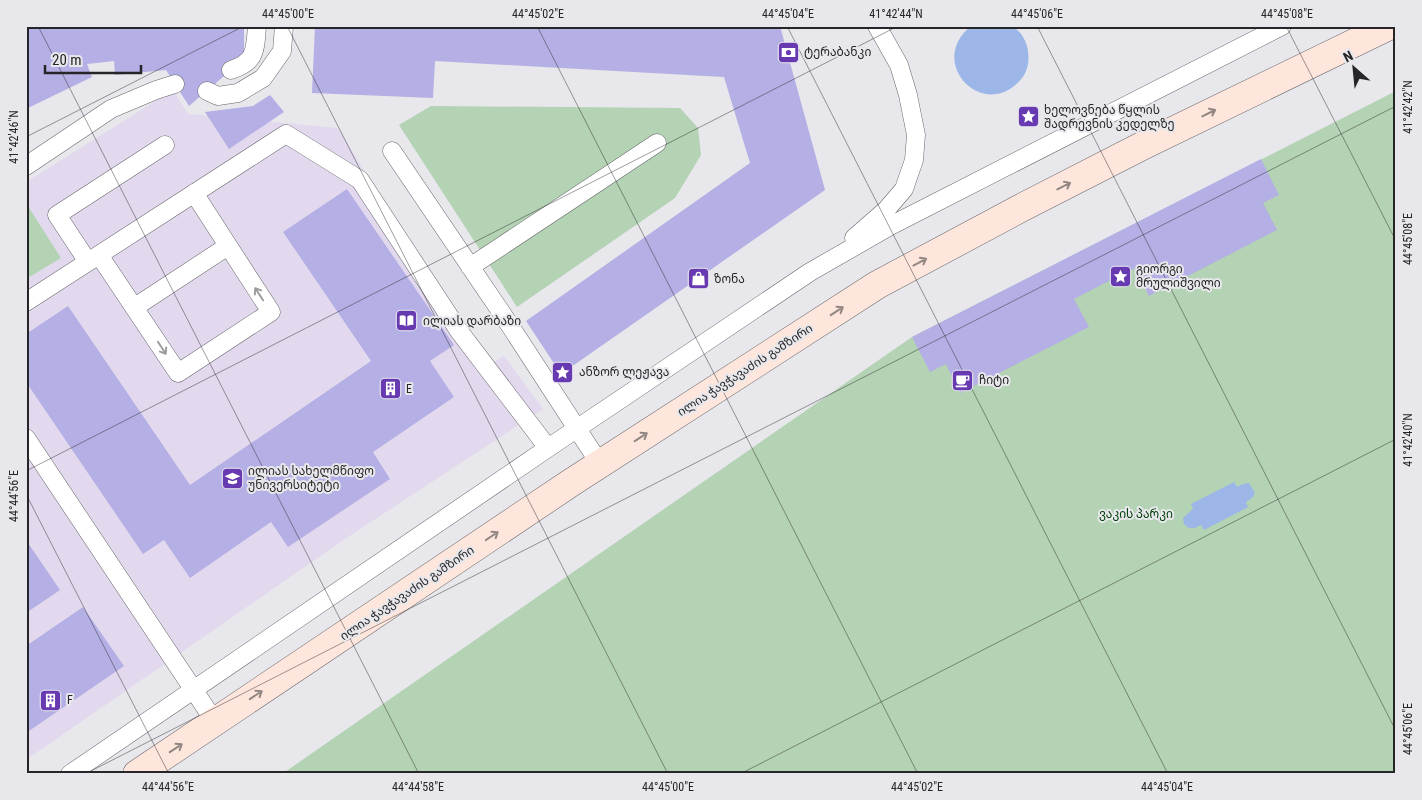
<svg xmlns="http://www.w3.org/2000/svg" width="1422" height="800" viewBox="0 0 1422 800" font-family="'Roboto Condensed','Noto Sans Georgian',sans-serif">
<rect width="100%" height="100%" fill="#e7e7ec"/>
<path fill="#e3d9ee" d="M173,90L188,114L338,128L365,172L492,363L504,356L543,409L348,537L26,760V182Z"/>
<path fill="#b4d2b4" d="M1396,91V774H282L912,337Z
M431,106L680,108L698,128L701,155L675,198L517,307L399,125Z
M26,203L61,258L26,279Z"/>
<path fill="#9cb7e7" d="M971,26C980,26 1005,23 1013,27C1030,36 1033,65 1022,78C985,124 925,63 971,26Z
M1234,482L1237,487L1243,484L1249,483L1255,493L1252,498L1246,502L1248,507L1204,530L1201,525L1195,528H1189L1184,524L1183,518L1193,509L1191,504Z"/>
<path fill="#b4afe4" d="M26,26H244V59L189,106L166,70L115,75L114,61L87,64L92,77L26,109Z
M315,26H780L825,190L561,374L526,321L750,163L724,77L435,61L433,98L312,93Z
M270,95L284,112L229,149L205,112L253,106Z
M1261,159L1279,195L1263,203L1277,230L1149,296L1135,268L1105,283L1074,299L1089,327L960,393L946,364L930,372L912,337Z
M347,189L454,345L430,361L454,397L373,452L390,479L288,547L271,522L190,578L164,540L143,554L26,382V334L68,306L190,485L371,361L283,232Z
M26,540L60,590L26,613Z
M83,607L124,666L26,733V646Z"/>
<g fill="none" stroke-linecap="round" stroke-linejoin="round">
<defs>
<path id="lane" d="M231,70C256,62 255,51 257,26
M207,91L218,96L238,93L263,78L282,51L284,26
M392,151L505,318L600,464
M26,166L111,109L156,90L175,84
M854,238L886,210L904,189L914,160L916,135L908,95L899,65L877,26
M99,255L178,373L271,312L194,193
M88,262L57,215L165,145
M470,267L657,143
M26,302L286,134L360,180L459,331L548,448
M135,307L228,246
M26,438L215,722
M70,774L548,448L810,272L892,225L1282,26"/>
<path id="secondary" d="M137,774L572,482L877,285L1021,208L1144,145L1389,26"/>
</defs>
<use href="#lane" stroke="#67676b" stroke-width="19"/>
<use href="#secondary" stroke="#67676b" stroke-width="29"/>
<use href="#lane" stroke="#fff" stroke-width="18"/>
<use href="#secondary" stroke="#fee6dc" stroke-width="28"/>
</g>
<defs><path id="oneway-shaft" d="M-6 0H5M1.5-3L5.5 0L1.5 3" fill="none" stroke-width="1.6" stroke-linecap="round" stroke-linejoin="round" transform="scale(1.25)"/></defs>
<g stroke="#928682">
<use href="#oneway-shaft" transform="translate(1209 113) rotate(-26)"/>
<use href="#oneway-shaft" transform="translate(1064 186) rotate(-27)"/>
<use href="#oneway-shaft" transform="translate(920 262) rotate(-28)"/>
<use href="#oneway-shaft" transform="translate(837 311) rotate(-33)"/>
<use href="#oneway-shaft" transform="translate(641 437) rotate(-33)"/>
<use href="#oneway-shaft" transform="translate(492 536) rotate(-34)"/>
<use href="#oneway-shaft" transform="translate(256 695) rotate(-34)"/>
<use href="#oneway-shaft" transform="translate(176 748) rotate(-33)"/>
</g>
<g stroke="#9d9d9e">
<use href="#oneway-shaft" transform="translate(259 294) rotate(-123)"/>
<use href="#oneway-shaft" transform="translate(162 348) rotate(57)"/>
</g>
<path fill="none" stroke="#262628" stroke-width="1" stroke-opacity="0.45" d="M38,26L419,774M287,26L668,774M537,26L918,774M787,26L1168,774M1037,26L1396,731M1286,26L1396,241M26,137L244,26M26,471L898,26M26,494L169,774M85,774L1396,106M740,774L1396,439M1394,774L1396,773"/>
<defs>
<symbol id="bank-square" viewBox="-11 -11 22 22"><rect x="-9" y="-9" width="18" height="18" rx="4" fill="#673ab2" stroke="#e7e7ec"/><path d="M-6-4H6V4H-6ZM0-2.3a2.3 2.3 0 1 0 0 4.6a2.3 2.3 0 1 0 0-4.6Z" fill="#fff"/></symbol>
<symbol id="sight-square" viewBox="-11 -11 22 22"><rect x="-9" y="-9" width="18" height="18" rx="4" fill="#673ab2" stroke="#e7e7ec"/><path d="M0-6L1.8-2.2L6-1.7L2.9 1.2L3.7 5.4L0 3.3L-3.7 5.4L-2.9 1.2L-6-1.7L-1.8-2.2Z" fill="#fff"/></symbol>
<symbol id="shop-square" viewBox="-11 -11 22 22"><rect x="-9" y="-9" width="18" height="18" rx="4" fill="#673ab2" stroke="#e7e7ec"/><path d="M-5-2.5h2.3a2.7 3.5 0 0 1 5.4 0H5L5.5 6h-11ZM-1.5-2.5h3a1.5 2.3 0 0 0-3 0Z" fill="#fff"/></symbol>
<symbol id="library-square" viewBox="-11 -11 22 22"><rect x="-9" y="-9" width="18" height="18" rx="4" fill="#673ab2" stroke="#e7e7ec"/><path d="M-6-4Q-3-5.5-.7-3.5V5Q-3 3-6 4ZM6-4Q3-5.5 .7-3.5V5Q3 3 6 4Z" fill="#fff"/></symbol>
<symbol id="cafe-square" viewBox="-11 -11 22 22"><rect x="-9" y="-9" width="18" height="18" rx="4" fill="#673ab2" stroke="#e7e7ec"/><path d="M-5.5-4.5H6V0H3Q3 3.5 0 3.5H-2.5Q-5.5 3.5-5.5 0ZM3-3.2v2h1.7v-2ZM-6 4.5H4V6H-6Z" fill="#fff"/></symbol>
<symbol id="building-square" viewBox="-11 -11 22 22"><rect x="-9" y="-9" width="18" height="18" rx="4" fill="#673ab2" stroke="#e7e7ec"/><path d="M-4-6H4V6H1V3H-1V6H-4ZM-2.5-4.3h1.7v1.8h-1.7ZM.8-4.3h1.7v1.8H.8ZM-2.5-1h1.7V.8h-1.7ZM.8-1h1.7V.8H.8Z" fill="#fff"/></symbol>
<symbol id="university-square" viewBox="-11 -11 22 22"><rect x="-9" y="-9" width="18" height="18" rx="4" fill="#673ab2" stroke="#e7e7ec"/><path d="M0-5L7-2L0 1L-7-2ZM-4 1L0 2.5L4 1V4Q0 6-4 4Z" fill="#fff"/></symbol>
</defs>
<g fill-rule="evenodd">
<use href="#bank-square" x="776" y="40" width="25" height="25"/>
<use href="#sight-square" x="1016" y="104" width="25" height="25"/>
<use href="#sight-square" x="1108" y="264" width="25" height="25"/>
<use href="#shop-square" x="686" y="266" width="25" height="25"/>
<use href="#library-square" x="394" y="308" width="25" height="25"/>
<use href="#sight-square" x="550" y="360" width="25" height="25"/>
<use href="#cafe-square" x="950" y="368" width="25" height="25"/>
<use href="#building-square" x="378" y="376" width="25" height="25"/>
<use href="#university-square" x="220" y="466" width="25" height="25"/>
<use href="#building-square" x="38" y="688" width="25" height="25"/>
</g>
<g text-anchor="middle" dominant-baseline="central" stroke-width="4" stroke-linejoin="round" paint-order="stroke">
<g font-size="12" fill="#262628" stroke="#e7e7ec" text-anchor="start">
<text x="804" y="52">ტერაბანკი</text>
<text x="1044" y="110">ხელოვნება წყლის<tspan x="1044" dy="14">შადრევნის კედელზე</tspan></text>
<text x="1136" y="269">გიორგი<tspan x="1136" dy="14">მრულიშვილი</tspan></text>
<text x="714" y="279">ზონა</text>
<text x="423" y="321">ილიას დარბაზი</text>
<text x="579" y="372">ანზორ ლეჟავა</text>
<text x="979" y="380">ჩიტი</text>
<text x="406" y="389">E</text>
<text x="248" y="471">ილიას სახელმწიფო<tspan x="248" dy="14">უნივერსიტეტი</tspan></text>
<text x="67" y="700">F</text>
</g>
<g font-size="12" fill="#262628" stroke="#e7e7ec">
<text transform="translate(745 370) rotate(-33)">ილია ჭავჭავაძის გამზირი</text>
<text transform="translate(407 593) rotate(-34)">ილია ჭავჭავაძის გამზირი</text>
</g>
<g font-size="12" fill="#004109" stroke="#e7e7ec">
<text x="1136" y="514">ვაკის პარკი</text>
</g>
</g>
<rect width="1422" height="800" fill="none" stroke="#e7e7ec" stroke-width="55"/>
<g transform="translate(1354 68) rotate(333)" stroke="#e7e7ec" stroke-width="4" paint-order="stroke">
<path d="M0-4L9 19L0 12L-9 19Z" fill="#262628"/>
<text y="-8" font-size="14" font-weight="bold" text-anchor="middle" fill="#262628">N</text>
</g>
<path d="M45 65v8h96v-8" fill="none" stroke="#262628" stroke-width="2.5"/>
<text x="52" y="65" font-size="15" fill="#262628" stroke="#e7e7ec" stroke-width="4" paint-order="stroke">20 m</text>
<rect x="28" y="28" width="1366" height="744" fill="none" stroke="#262628" stroke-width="2"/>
<g font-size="12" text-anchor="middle" fill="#262628">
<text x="288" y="18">44°45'00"E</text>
<text x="538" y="18">44°45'02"E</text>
<text x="788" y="18">44°45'04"E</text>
<text x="896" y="18">41°42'44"N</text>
<text x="1037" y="18">44°45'06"E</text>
<text x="1287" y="18">44°45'08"E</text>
<text transform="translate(1408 107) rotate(-90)" y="4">41°42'42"N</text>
<text transform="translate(14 137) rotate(-90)" y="4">41°42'46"N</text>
<text transform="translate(1408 239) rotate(-90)" y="4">44°45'08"E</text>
<text transform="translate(1408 440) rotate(-90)" y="4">41°42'40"N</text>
<text transform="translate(14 496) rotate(-90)" y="4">44°44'56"E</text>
<text transform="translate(1408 729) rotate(-90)" y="4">44°45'06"E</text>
<text x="168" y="791">44°44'56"E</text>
<text x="418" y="791">44°44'58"E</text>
<text x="668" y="791">44°45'00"E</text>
<text x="917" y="791">44°45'02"E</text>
<text x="1167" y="791">44°45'04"E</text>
</g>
</svg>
